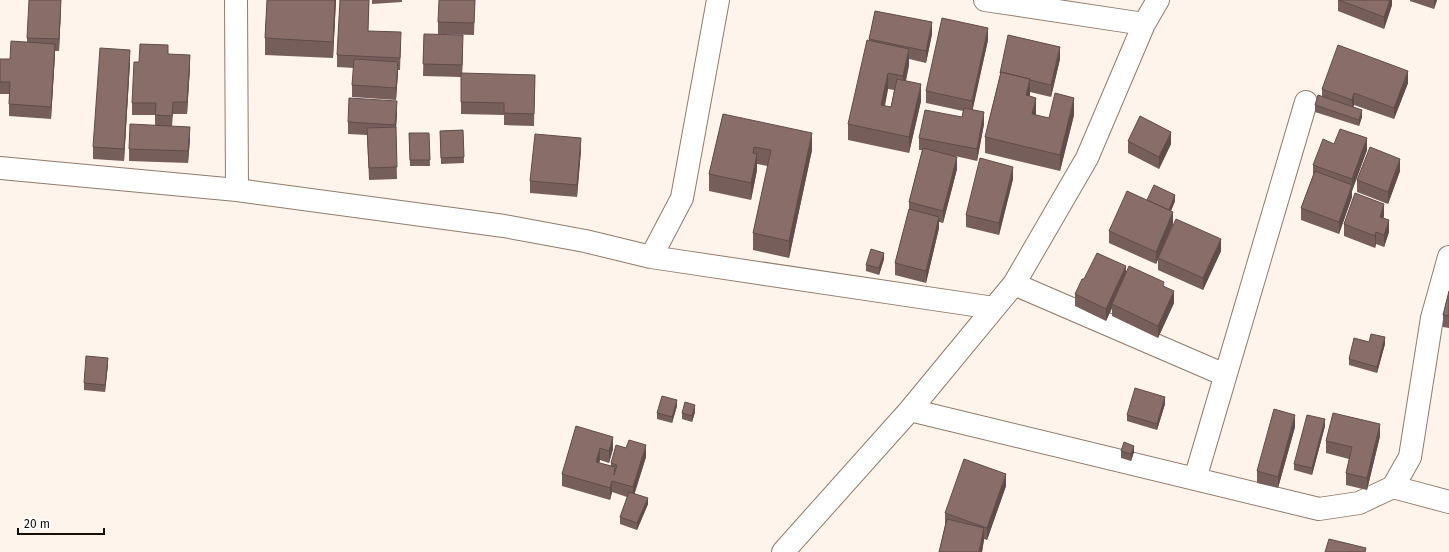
<svg xmlns="http://www.w3.org/2000/svg" width="1449" height="552" viewBox="0 0 1449 552" font-family="'Fira Sans',sans-serif">
<rect width="100%" height="100%" fill="#fef4ec"/>
<g fill="none" stroke-linecap="round" stroke-linejoin="round">
<defs>
<path id="street" d="M236,0L237,190
M985,0L1144,24L1158,0
M0,168L237,190L504,226L585,241L651,257L994,308
M651,257L682,198L718,0
M1014,284L1225,375
M910,410L1319,509L1359,503L1393,487L1410,457L1432,318L1449,257
M1195,479L1306,102
M1393,487L1449,502
M783,552L910,410L1014,284L1087,158L1144,24"/>
</defs>
<use href="#street" stroke="#917b6a" stroke-width="24"/>
<use href="#street" stroke="#fff" stroke-width="22"/>
</g>
<path fill="#765e5a" fill-rule="evenodd" d="M267,0H336L333,58L265,55V38Z
M369,0L368,31L401,44L400,70H398L396,100L352,97V85L354,68L337,67V55Z
M372,0H402V2L372,4Z
M475,0L474,35L438,34V22Z
M1338,0H1392V5L1384,29L1338,11Z
M1410,0H1437L1434,9L1410,1Z
M61,7L59,51H55L51,119L9,116V94H0V59H10L27,42V38Z
M875,11L932,34L926,63L909,59V65L906,81L921,101L909,153L848,140V124L869,40ZM888,89L894,90L891,107L885,106Z
M424,34L463,47L462,74L535,75L534,126L504,125V115L461,114V77L423,76Z
M988,40L972,110L984,124L977,161L955,156L957,169L943,223L939,222V228L926,283L895,275V263L909,209V202L922,150H919V138L962,117L963,111L926,103V91Z
M168,54L190,67L187,114H173L172,126L190,139L188,163L129,161V149L155,125V115H132V103L139,62Z
M1060,59L1051,97L1030,92V96L1036,114V115L1049,118L1074,115L1060,171L985,153V137L1000,75V73Z
M130,62L124,161L93,159V147Z
M1408,83L1394,119L1354,105L1353,107L1362,117L1359,126L1315,112V105L1322,97V89Z
M397,113L396,132L397,179L369,180L367,135L348,134V122Z
M723,114L812,150L789,258L753,250V233L768,166L757,164V170L751,200L709,191V174Z
M463,130L464,163L441,164L440,131Z
M409,133H429L430,166H410Z
M1128,141L1171,144L1159,169L1128,153Z
M1334,144L1367,150L1352,191V197L1339,234L1301,220V208L1313,175V165Z
M581,150L577,197L530,193V181Z
M1400,171L1388,204L1357,192V180Z
M1013,179L999,235L966,227V215Z
M1147,200L1175,201L1171,211L1173,224L1156,264L1109,243V231Z
M1384,216L1383,218L1389,232L1384,247L1376,244L1375,248L1344,236V224Z
M1221,251L1203,290L1158,270V258Z
M884,259L879,275L866,271V265Z
M1126,274L1164,286L1174,303L1158,338L1112,316V308L1106,321L1075,306V294L1084,279Z
M1449,291V328L1443,327V315Z
M1369,342L1385,344L1377,373L1349,365V359Z
M108,364L105,392L84,390V383Z
M1165,404L1157,430L1127,421V415Z
M677,406L672,423L657,419V413Z
M695,412L692,422L682,419V413Z
M576,426L613,449L609,463L600,460L599,463L611,466V463L646,457L634,494L648,504L637,530L620,524V517L627,497L612,492L610,500L562,486V474Z
M1325,426L1312,475L1294,470V464Z
M1295,427L1278,488L1257,483V471Z
M1380,436L1367,490L1346,485V473L1349,459L1326,453V441Z
M1121,451L1134,452L1131,461L1121,458Z
M1006,486L987,540L984,539L982,552H939L945,525V513Z"/>
<path fill="#604c4a" d="M61,0V7L59,51V39Z
M335,0H336L333,58V42Z
M1390,0H1392V5L1384,29V17Z
M1434,0H1437L1434,9Z
M932,22V34L926,63V51Z
M988,28V40L972,113V101Z
M463,35V47L462,77V65Z
M55,44V56L51,119V107Z
M1060,47V59L1051,97V85Z
M909,49V65L903,92V76Z
M130,50V62L124,161V149Z
M190,55V67L187,114V102Z
M398,62V74L396,100V88Z
M1408,71V83L1394,119V108Z
M888,73V89L881,121V105Z
M1030,79V95L1026,112V95Z
M921,84V101L909,153V137Z
M1354,93V105L1352,112V100Z
M1036,98V114L1032,131V114Z
M1074,98V115L1060,171V155Z
M397,101V113L395,137V125Z
M1362,110V117L1359,126V120Z
M984,112V124L977,161V149Z
M190,127V139L188,163V151Z
M1171,132V144L1159,169V157Z
M812,133V150L789,258V241Z
M581,138V150L577,197V185Z
M1367,138V150L1352,191V197L1339,234V222L1352,185V179Z
M757,154V170L751,200V183Z
M957,157V169L943,223V211Z
M1400,159V171L1388,204V192Z
M1013,167V179L999,235V223Z
M1175,195V201L1168,218V212Z
M1384,204V216L1380,229V217Z
M1173,212V224L1156,264V252Z
M939,217V228L926,283V271Z
M1389,220V232L1384,247V235Z
M1376,232V244L1375,248V236Z
M1221,239V251L1203,290V278Z
M884,253V259L879,275V268Z
M1126,266V278L1112,304V308L1106,321V309Z
M1174,291V303L1158,338V326Z
M1385,337V344L1377,373V367Z
M108,358V364L105,392V385Z
M1165,397V404L1157,430V424Z
M677,400V406L672,423V417Z
M695,405V412L692,422V416Z
M1295,415V427L1278,488V477Z
M1325,419V426L1312,475V468Z
M1380,424V436L1367,490V478Z
M613,437V449L609,463V451Z
M646,445V457L633,499V487Z
M1134,446V452L1131,461V454Z
M600,448V460L596,474V462Z
M1006,474V486L987,540V528Z
M612,481V492L610,500V488Z
M648,498V504L637,530V523Z
M984,528V540L982,552H979Z"/>
<path fill="#896d69" stroke="#604c4a" d="M29,0H61L59,39L27,38Z
M267,0H335L333,42L265,38Z
M340,0H369L368,31L401,32L400,58L337,55Z
M439,0H475L474,23L438,22Z
M1339,0H1390L1384,17Z
M875,11L932,22L926,51L869,39Z
M942,18L988,28L972,101L926,91Z
M424,34L463,35L462,65L423,64Z
M1008,35L1060,47L1051,85L1030,80V79L1001,72L1000,73Z
M867,40L909,49L903,76L888,73L881,105L891,107L897,79L921,84L909,137L848,124Z
M11,41L55,44L51,107L9,104L10,82H0V59H10Z
M140,44L168,45V54L190,55L187,102H173L172,116L155,115L156,103H132L134,62H139Z
M1338,45L1408,71L1394,108L1354,93L1352,100L1322,89Z
M100,48L130,50L124,149L93,147Z
M354,59L398,62L396,88L352,85Z
M1001,72L1030,79L1026,95L1036,98L1032,114L1049,118L1055,93L1074,98L1060,155L985,137Z
M461,73L535,75L534,114L504,113V103L461,102Z
M1318,95L1362,110L1359,120L1315,105Z
M349,98L397,101L395,125L348,122Z
M964,108L984,112L977,149L919,138L925,110L962,117Z
M723,114L812,133L789,241L753,233L771,150L754,147L753,153L757,154L751,183L709,174Z
M1140,116L1171,132L1159,157L1128,141Z
M130,124L190,127L188,151L129,149Z
M396,127L397,167L369,168L367,128Z
M1340,129L1367,138L1352,179L1313,165L1323,139L1334,144Z
M463,130L464,157L441,158L440,131Z
M409,133H429L430,160H410Z
M535,134L581,138L577,185L530,181Z
M1370,147L1400,159L1388,192L1357,180Z
M923,148L957,157L943,211L909,202Z
M980,158L1013,167L999,223L966,215Z
M1315,171L1352,185L1339,222L1301,208Z
M1154,185L1175,195L1169,210L1147,200Z
M1127,191L1173,212L1156,252L1109,231Z
M1355,193L1384,204L1380,217L1389,220L1384,235L1376,232L1375,236L1344,224Z
M909,209L939,217L926,271L895,263Z
M1176,219L1221,239L1203,278L1158,258Z
M871,249L884,253L879,268L866,265Z
M1097,253L1126,266L1106,309L1075,294L1082,279H1084Z
M1129,266L1164,282L1163,286L1174,291L1158,326L1112,304Z
M1449,291V316L1443,315Z
M1371,334L1385,337L1377,367L1349,359L1354,338L1369,342Z
M86,356L108,358L105,385L84,383Z
M1135,388L1165,397L1157,424L1127,415Z
M662,396L677,400L672,417L657,413Z
M685,402L695,405L692,416L682,413Z
M1274,409L1295,415L1278,477L1257,471Z
M1333,413L1380,424L1367,478L1346,473L1352,447L1326,441Z
M1307,415L1325,419L1312,468L1294,464Z
M576,426L613,437L609,451L600,448L596,462L615,467L614,475L617,465L611,463L616,445L626,448L629,440L646,445L633,487L612,481L610,488L562,474Z
M1124,442L1134,446L1131,454L1121,451Z
M964,459L1006,474L987,528L945,513Z
M629,492L648,498L637,523L620,517Z
M947,519L984,528L979,552H939Z
M1329,539L1366,548L1365,552H1325Z"/>
<path d="M18 528v6h86v-6" fill="none" stroke="#160e08" stroke-width="2"/>
<text x="24" y="528" font-size="12" fill="#160e08" stroke="#ffffff" stroke-width="3" paint-order="stroke">20 m</text>
</svg>
